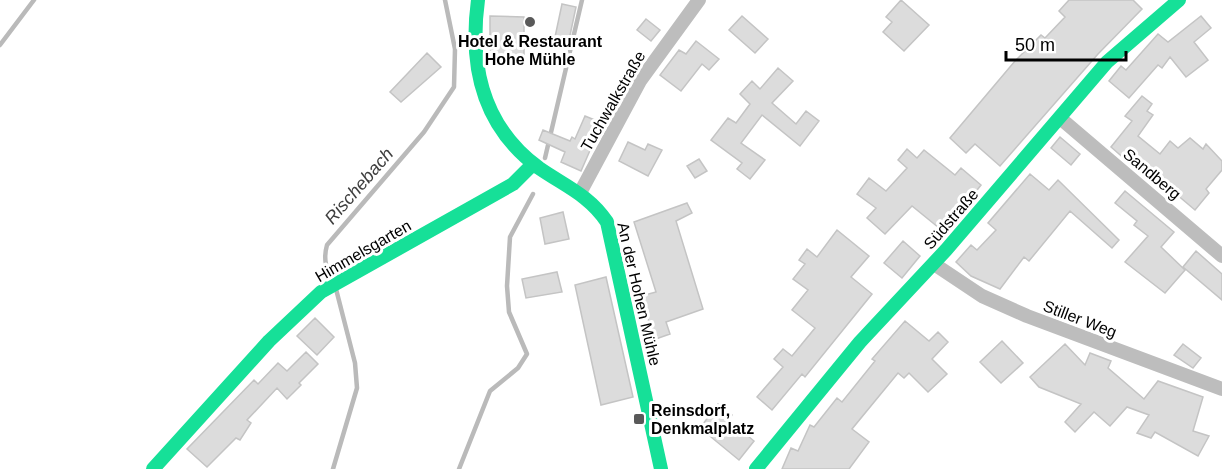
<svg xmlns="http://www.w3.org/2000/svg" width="1222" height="469" viewBox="0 0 1222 469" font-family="Arial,sans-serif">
<rect width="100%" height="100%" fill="#fff"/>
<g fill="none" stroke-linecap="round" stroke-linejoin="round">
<path stroke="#bababa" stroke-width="4.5" d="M0,45L34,0
M545,158L582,0
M333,281C326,269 323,259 327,245L424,132L454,87L455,49L445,0
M333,469L357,388L355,363L336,289
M459,469L490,391L518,368L527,354L509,312L507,286L510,237L533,194"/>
</g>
<path fill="#dcdcdc" stroke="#c4c4c4" stroke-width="1.5" d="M901,0L929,25L904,51L883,32L892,22L886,17Z
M1069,0H1133L1142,9L1098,54L1000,166L975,144L966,153L950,138L1015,61L1041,35L1045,38L1065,17L1059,11Z
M562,4L576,7L569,40L555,37Z
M490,16L524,17V65H490Z
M742,16L768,39L755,53L729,30Z
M1201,16L1211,28L1194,42L1208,60L1186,77L1170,57L1162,68L1158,65L1129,98L1109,81L1121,66L1126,70L1158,34L1168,42Z
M646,19L660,30L651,41L637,30Z
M696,41L719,59L709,70L702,64L681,91L660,75L679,50L686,54Z
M427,53L441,67L401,102L390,92Z
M778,68L793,81L772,103L796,124L806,111L819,121L800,146L762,115L741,143L765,160L750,179L737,169L742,163L711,140L728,118L736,123L750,104L740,94L752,81L760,89Z
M1142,96L1152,104L1147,111L1153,115L1138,136L1160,154L1170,141L1178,148L1190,138L1203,149L1206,144L1222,161V170L1206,189L1209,193L1195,210L1156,177L1151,182L1111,147L1132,121L1125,116Z
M585,116L602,123L581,171L561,162L565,152L539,140L543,130L570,141L572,137L575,139Z
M1060,137L1080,154L1071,165L1051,148Z
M628,142L645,150L648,144L662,150L648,176L619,161Z
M907,149L917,158L924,150L955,175L961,168L981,185L944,232L912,206L885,234L867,218L876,208L857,194L869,178L886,191L907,168L898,160Z
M699,159L707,171L695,178L687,166Z
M1030,174L1049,190L1058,180L1119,240L1112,248L1070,211L1029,261L1024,257L1000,289L971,276L956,262L971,245L977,250L996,230L988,223Z
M1125,191L1174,232L1161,247L1185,270L1165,293L1125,262L1148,236L1134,225L1137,221L1115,203Z
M687,203L692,213L676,221L703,309L666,322L670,334L650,341L644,323L649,322L641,296L656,292L634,222Z
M563,212L569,239L545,244L540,218Z
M837,230L869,256L851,277L872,294L805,377L802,374L772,410L757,397L783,367L774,359L783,349L792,356L815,328L792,310L808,290L793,279L805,264L799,260L807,249L817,257Z
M903,241L920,256L902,278L884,263Z
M1196,251L1222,274V300L1183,267Z
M557,272L562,292L526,298L522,279Z
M606,277L633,397L601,405L575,285Z
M315,318L334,337L317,355L297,336Z
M905,321L929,341L938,332L948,342L932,359L947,374L928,392L909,373L904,378L898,373L852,429L869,442L849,469H782L791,448L798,451L810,425L814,427L837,398L842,402L875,361L872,359Z
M1002,341L1023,363L1001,383L980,362Z
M1065,344L1085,365L1090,353L1111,361L1108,368L1144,399L1158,381L1203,397L1193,431L1209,436L1198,456L1155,432L1151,438L1137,433L1149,415L1127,407L1110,426L1094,412L1075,432L1065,422L1081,404L1039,387L1030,377Z
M1183,344L1201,358L1193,368L1174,355Z
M306,352L318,364L299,383L301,385L287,399L277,388L247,420L251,423L240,440L236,438L207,467L187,449L254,380L258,384L278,363L287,371Z
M718,404L732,415L729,420L754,441L739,460L700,428Z"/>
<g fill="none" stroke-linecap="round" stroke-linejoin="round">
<path stroke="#bdbdbd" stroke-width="14" d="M1060,118L1222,256
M581,191L640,81L699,0
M934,264L982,296L1027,316L1222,389"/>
<path stroke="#16e098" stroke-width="14" d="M478,0C469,66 483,127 539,168C565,186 589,195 607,222L661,469
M153,469L269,341L321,292L513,184L533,164
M756,469L860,342L946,250L1107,62L1179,0"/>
</g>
<g fill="#595959" stroke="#fff" stroke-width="2">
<circle cx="530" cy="22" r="6"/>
<rect x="633" y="413" width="12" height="12" rx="3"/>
</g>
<g text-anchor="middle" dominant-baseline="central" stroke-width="6" stroke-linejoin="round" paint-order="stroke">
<g font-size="16" font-weight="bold" fill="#000" stroke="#fff">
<text x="530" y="41">Hotel &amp; Restaurant<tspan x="530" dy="18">Hohe Mühle</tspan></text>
<text x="651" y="410" text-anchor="start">Reinsdorf,<tspan x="651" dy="18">Denkmalplatz</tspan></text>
</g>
<g font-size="16" fill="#000" stroke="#fff">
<text transform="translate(613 101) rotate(-60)">Tuchwalkstraße</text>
<text transform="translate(1152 174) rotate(40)">Sandberg</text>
<text transform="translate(951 219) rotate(-49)">Südstraße</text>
<text transform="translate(363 251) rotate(-30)">Himmelsgarten</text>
<text transform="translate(639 294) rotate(77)">An der Hohen Mühle</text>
<text transform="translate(1080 319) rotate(21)">Stiller Weg</text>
</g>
<g font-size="18" font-style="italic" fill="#3e3e3e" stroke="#fff">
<text transform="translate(359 186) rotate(-49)">Rischebach</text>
</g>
</g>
<path d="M1006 51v9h120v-9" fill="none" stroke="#000000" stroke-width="3"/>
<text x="1015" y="51" font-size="18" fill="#000000" stroke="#ffffff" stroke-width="4.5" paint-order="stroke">50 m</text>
</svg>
